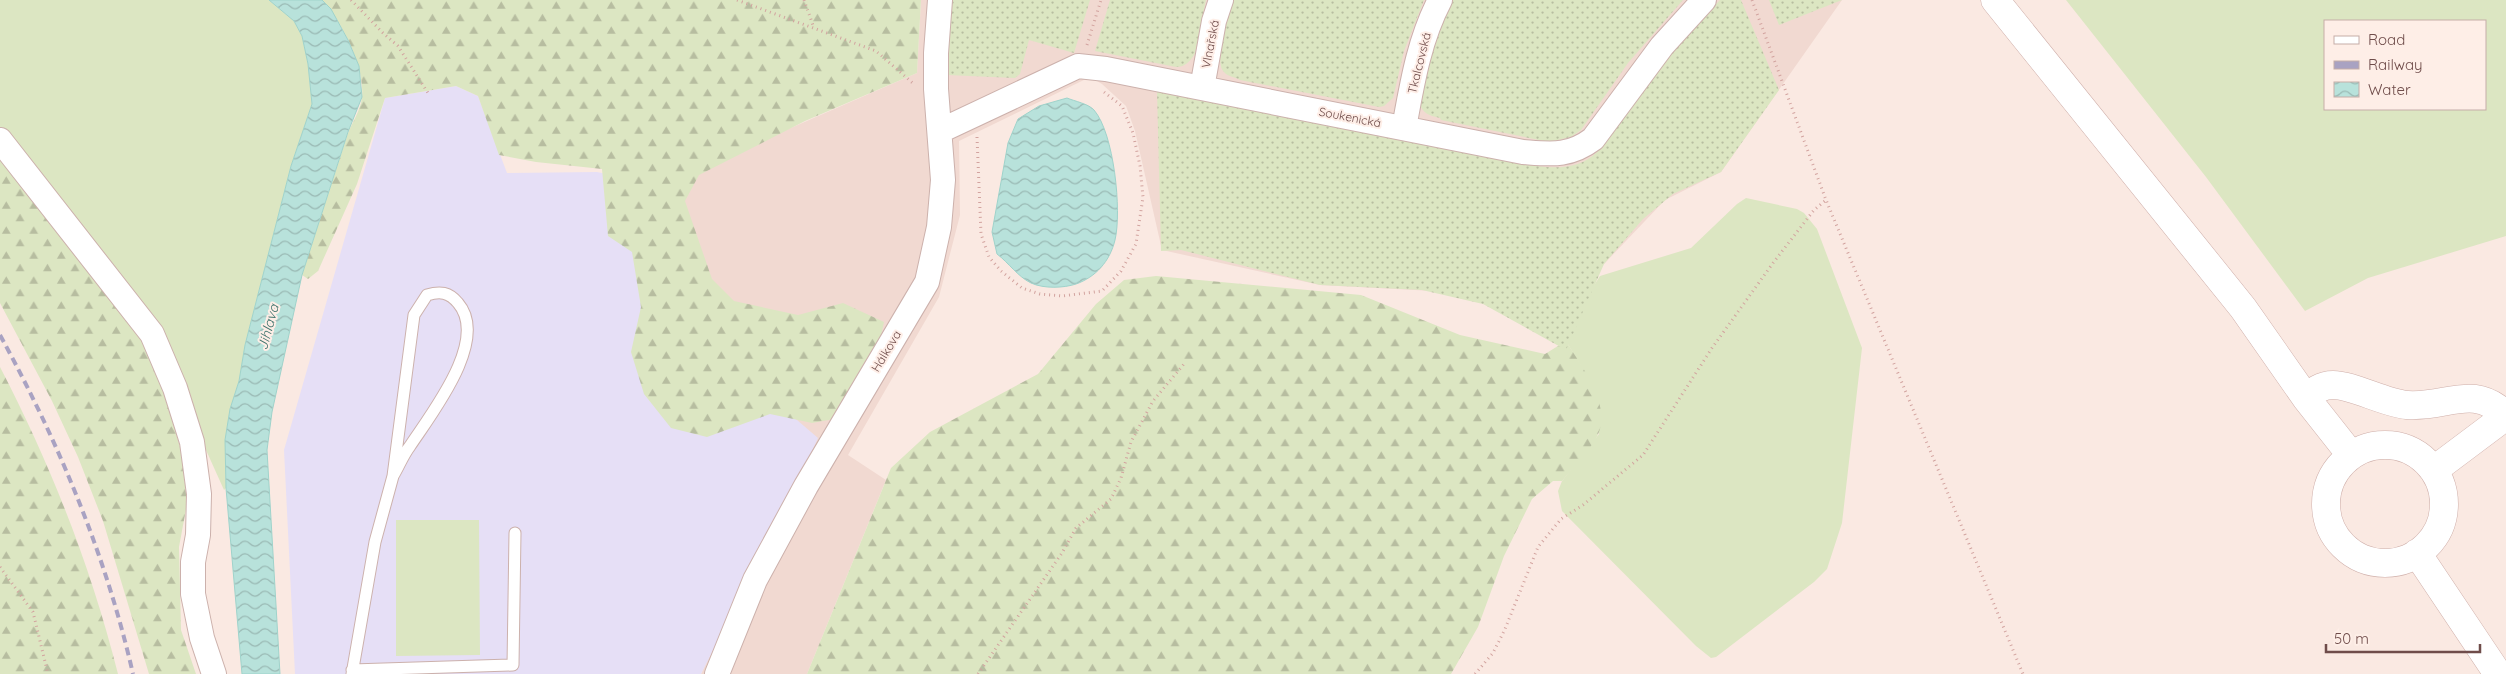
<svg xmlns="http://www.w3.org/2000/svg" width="2506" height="674" viewBox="0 0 2506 674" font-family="Quicksand,sans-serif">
<defs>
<pattern id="forest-firs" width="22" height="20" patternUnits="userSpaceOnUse" patternTransform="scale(1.25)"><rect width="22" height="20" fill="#dce6c2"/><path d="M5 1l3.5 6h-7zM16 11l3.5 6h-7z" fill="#b7bda0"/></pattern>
<pattern id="garden-dots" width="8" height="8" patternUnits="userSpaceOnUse" patternTransform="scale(1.25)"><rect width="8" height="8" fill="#dce6c2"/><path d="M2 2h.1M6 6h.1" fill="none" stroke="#b7bda0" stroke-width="1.8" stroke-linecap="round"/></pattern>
<pattern id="water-waves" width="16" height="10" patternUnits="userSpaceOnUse" patternTransform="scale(1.25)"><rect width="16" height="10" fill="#b8e2db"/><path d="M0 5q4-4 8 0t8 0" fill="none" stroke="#9ab9b4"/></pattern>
</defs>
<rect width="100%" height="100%" fill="#fae9e2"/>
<path fill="#f1d9d1" d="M921,0H1842L1721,172L1665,200L1604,264L1471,293L1320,285L1162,250L1135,131L1126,106L1102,84L1090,77L959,141L960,215L939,297L848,455L886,480L807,674H701L727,620L749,379L660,185L917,73Z"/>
<path fill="#e6dff6" d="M456,86L478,96L507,173L597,172L660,185L749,379L818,438L799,480L701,674H295L284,450L385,98Z"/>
<path fill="#dce6c2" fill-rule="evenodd" d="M0,0H269L294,21L302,36L308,64L312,104L291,166L245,345L239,381L230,409L225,440L226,488L224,490L197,430L14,145L0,128Z
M2066,0H2506V236L2368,278L2305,311L2206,177ZM2325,21H2485V109H2325Z
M1746,198L1797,209L1804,213L1817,229L1862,348L1842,523L1827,569L1814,582L1716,657L1711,658L1696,646L1562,511L1558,491L1562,481L1599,434L1584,371L1566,341L1578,311L1600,276L1691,248L1737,204Z
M396,520H479L480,655L396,656Z"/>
<path fill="url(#forest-firs)" d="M322,0H921L917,73L805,121L699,175L685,201L712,279L734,301L798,315L843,303L884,322L869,391L845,417L812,423L770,414L707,437L671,428L644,394L631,352L641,307L632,252L608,236L602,169L536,162L499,155L478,96L456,86L385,98L357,184L318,271L308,279L302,275C317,229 332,182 347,136C351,124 361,110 362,97C365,67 342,22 322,0Z
M0,157L152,348L182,454L187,504L179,547L181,630L196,674H149L103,521L78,457L52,401L0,303Z
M1156,276L1361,295L1460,335L1545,354L1566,341C1581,366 1610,402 1599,432C1593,448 1573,468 1562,481H1553L1532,499L1504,556L1478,627L1451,674H807L891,468L930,432L1038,374L1096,304L1124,280Z
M0,367C51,465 91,567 118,674H0Z"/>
<path fill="url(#garden-dots)" d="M951,0H1090L1074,53L1029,40L1020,74L1015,78L947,75Z
M1110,0H1206L1195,53C1191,61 1185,67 1176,67L1095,51Z
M1233,0H1424L1404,51L1393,98L1384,106L1379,107L1240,80C1236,77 1228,77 1224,72C1213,62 1229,14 1233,0Z
M1453,0H1683L1628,63L1581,130L1571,137L1549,142L1441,120L1440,118C1432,116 1425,115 1421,107C1413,90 1444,18 1453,0Z
M1720,0H1741L1779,90L1721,172L1673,194L1643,219L1604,264L1566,350L1483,304L1422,290L1320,285L1181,250L1161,251L1157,90L1537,166C1559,169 1581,168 1597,152L1678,43Z
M1769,0H1842L1779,25Z"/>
<path fill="url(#water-waves)" stroke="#9fd3cb" d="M269,0H322L331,9L348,40L359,66L362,97L348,132L302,275L272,412L267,450L280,674H242L226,488L225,440L230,409L239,381L245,345L291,166L312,104L308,64L302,36L294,21Z
M1067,98C1074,101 1089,104 1094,110C1114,133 1122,211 1115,240C1110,261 1096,277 1076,284C1064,288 1044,289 1031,283C1017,276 1009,263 997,254L992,232L1008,143L1018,119L1039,106Z"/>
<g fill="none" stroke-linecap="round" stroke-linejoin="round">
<defs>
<path id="service" d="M352,670L513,665L515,533
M352,674L375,542L393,476L414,315L427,295C440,291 449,292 458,303C490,340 431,414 410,446C403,455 399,466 393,476"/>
<path id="minor" d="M1202,88L1214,21L1221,0
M1404,128C1412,84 1419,40 1440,0
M940,131L1078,66L1106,69L1523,152C1551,154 1569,157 1593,139L1662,46L1704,0
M0,140L152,334L175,388L192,442L199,494L198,535L193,562V594L202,638L214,674
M717,674L755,580L806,486L927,282L939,227L943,180L936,89V53L940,0"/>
<path id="secondary" d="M1995,0L2243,308L2306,398L2351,455
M2306,398C2314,391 2321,385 2333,385C2353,385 2384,403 2407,405C2448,408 2472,383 2506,415
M2326 504a59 59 0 1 1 118 0a59 59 0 1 1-118 0Z
M2434,470L2506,416
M2417,553L2498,674"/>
</defs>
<use href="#service" stroke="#ccb1ac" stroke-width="13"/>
<use href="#minor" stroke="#ccb1ac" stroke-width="26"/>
<use href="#secondary" stroke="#cfafaa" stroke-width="29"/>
<path stroke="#d2a39f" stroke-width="3" stroke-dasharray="1 4" stroke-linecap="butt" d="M351,0L383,33L398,46L428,93
M737,0L876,51L915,85
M804,0L814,28
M1752,0L1826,200L2023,674
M1087,45L1101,0
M977,137L981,234L989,257L1001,271L1022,288L1040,294L1062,296L1102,291L1121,271L1136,244L1143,197L1140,166L1133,133L1122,106L1104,92
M0,567L33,612L48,674
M978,674L1062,553L1076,528L1111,499L1121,478L1131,442L1153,401L1184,364
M1475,674L1493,653L1505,629L1538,547L1561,519L1583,505L1643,455L1712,348L1773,263L1814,210L1826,200"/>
<use href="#service" stroke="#fff" stroke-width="11"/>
<use href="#minor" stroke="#fff" stroke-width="24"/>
<use href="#secondary" stroke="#fff" stroke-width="28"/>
<path stroke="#a9a2c2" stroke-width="4" stroke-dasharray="8 5" stroke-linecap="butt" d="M0,335C58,441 106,555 133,674"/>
</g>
<g text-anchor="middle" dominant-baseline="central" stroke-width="4" stroke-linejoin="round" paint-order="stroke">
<g font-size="12" fill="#6f4c4a" stroke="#feeee7">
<text transform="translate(1210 44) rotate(-79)">Vlnařská</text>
<text transform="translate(1419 63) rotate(-76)">Tkalcovská</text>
<text transform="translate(1350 117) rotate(11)">Soukenická</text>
<text transform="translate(886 351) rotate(-59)">Hálkova</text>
</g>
<g font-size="14" font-style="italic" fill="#40746d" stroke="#feeee7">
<text transform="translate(268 327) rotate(-75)">Jihlava</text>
</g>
</g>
<rect x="2324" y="20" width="162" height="90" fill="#feeee7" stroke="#c5ada8"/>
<rect x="2334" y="36" width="25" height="8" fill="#ffffff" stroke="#c5ada8"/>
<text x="2368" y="45" font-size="15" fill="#6f4c4a">Road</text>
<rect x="2334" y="61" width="25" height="8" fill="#a9a2c2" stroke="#c5ada8"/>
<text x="2368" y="70" font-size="15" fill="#6f4c4a">Railway</text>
<rect x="2334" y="82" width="25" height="15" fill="url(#water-waves)" stroke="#c5ada8"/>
<text x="2368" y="95" font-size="15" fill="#6f4c4a">Water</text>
<path d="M2326 644v8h154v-8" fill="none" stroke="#6f4c4a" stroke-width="2.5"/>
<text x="2334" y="644" font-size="15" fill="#6f4c4a" stroke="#feeee7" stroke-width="4" paint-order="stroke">50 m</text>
</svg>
